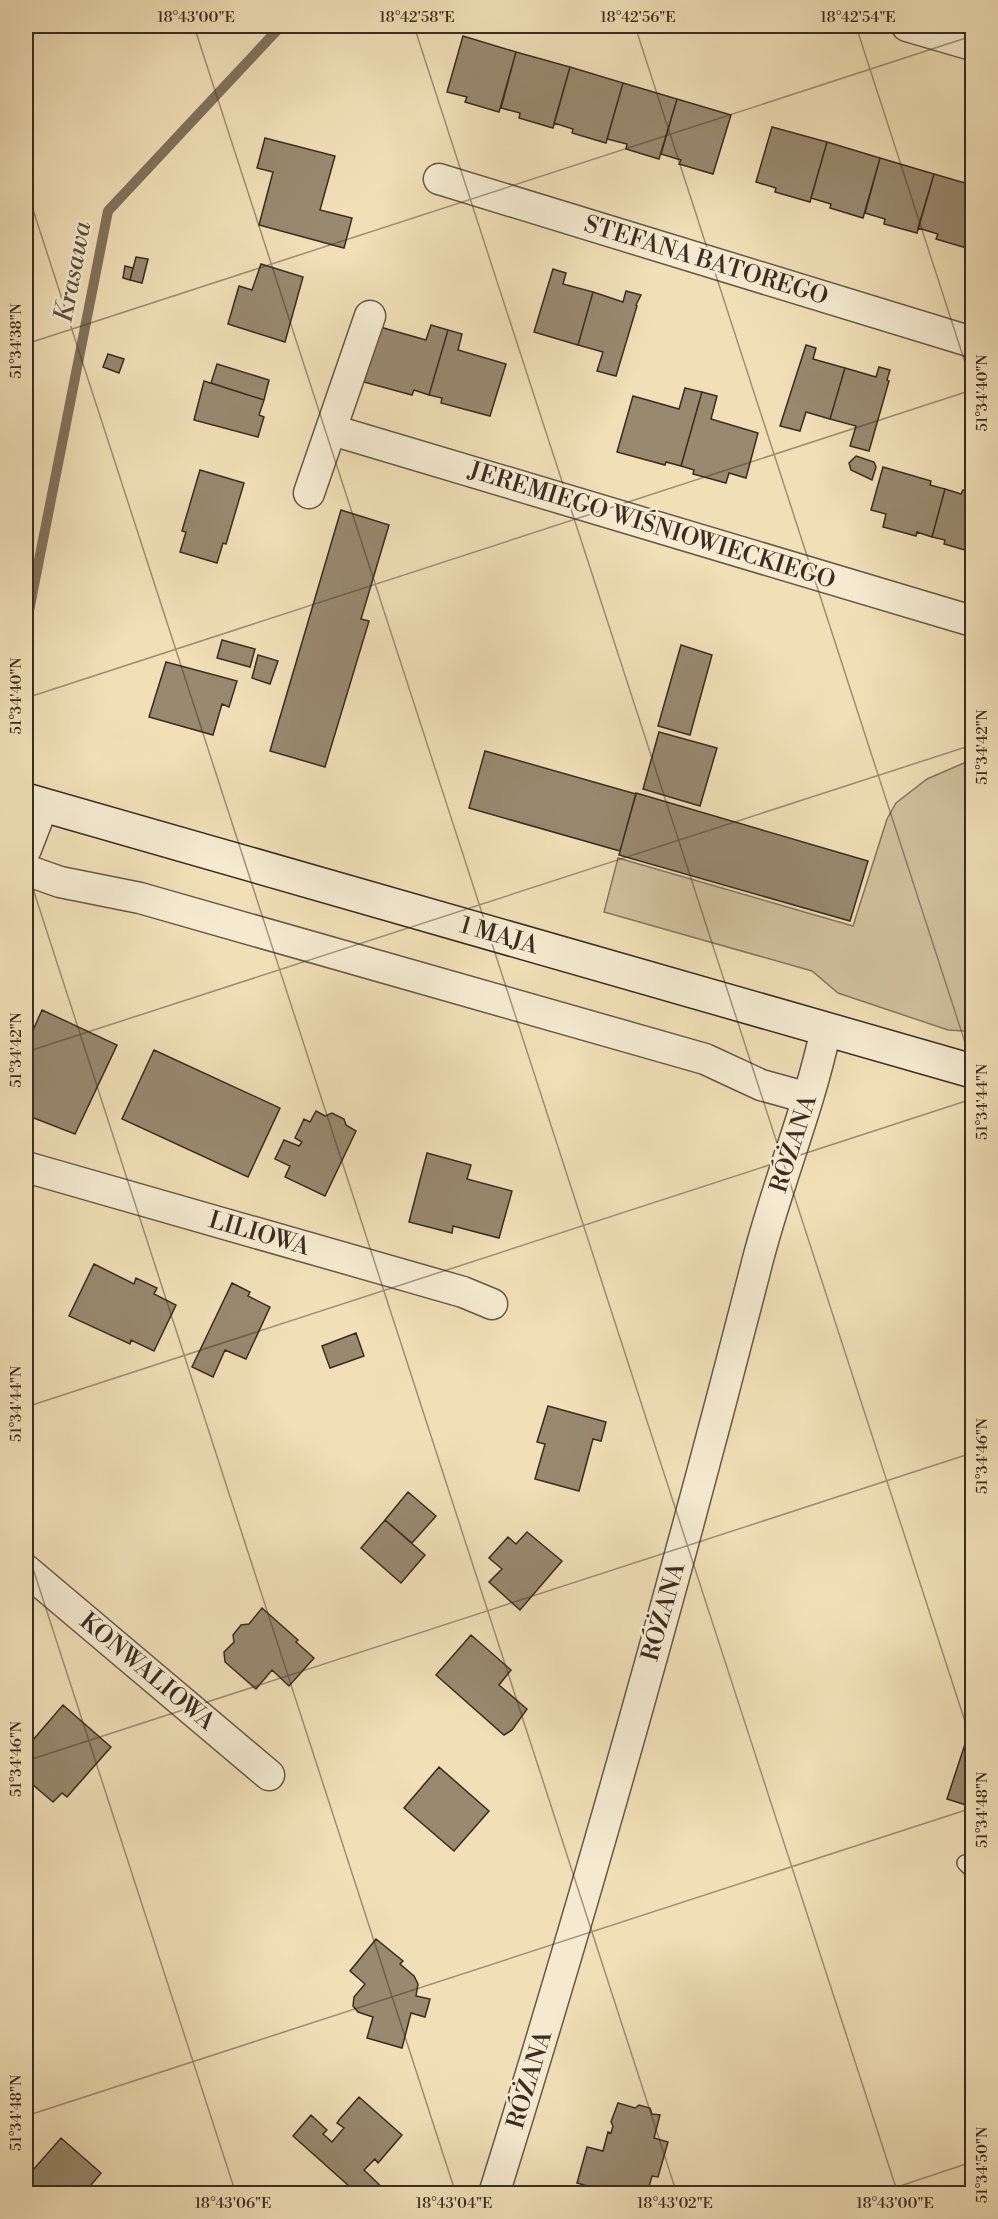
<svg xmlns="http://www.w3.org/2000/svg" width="998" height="2219" viewBox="0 0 998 2219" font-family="'Libre Bodoni',serif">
<rect width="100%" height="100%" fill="#f0dfb7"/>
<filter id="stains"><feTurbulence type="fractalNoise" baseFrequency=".00333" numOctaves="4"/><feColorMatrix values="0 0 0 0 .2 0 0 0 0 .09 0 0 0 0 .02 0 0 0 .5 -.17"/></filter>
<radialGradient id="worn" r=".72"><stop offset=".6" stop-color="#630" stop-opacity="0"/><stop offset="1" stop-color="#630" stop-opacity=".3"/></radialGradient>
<path fill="#d1c09e" stroke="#867660" stroke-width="1.5" d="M972,761V1028L964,1031L948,1030L838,993L812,971L604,912L618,858L853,926L887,819L896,803L927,779L964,763Z"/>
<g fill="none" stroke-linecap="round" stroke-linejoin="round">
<path stroke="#82725d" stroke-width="10" d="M26,626L108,211L281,26"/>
</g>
<path fill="#99896f" stroke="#3b2b22" stroke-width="1.5" d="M463,36L516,52L499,112L465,102L467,97L447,92Z
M516,52L570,67L553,128L519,118L520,113L501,108Z
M570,67L623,83L606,143L572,133L573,129L554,123Z
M623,83L677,99L659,159L626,149L627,144L607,139Z
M677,99L731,115L713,174L679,164L681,160L661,154Z
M772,127L827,142L810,202L775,192L776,188L756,182Z
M265,138L335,156L320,210L352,218L344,248L259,225L273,172L257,168Z
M827,142L880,158L863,218L830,208L831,204L811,198Z
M880,158L934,174L917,233L884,224L885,219L865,213Z
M934,174L972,185V241L970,249L936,239L938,234L918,228Z
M136,257L148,259L142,283L130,280Z
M261,264L303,277L285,342L228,324L239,286L252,290Z
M125,266L133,268L130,280L123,278Z
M553,269L566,273L563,284L593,292L578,345L534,332Z
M626,291L641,295L636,305L637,306L616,376L597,371L603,352L578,345L593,292L623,302Z
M431,325L448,330L429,395L414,390L412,395L364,382L380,327L426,340Z
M448,330L462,334L458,350L506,364L490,416L441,403L442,398L429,395Z
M806,345L816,348L813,359L845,368L830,419L806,412L800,431L780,426Z
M108,354L124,359L119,373L103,367Z
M217,364L269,380L264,400L211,383Z
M879,367L890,370L887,380L889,381L869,451L850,446L856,426L830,419L845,368L876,377Z
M204,381L264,400L259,415L264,417L258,437L194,420Z
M685,388L702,392L681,466L666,462L665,465L617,452L633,396L679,409Z
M702,392L717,396L711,419L758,433L746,478L729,473L726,483L693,474L694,470L681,466Z
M856,456L874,462L876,467L872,480L851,470L849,463Z
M883,467L931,481L930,485L945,489L932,537L917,532L916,536L883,527L886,514L871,510Z
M200,470L244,483L226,544L223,543L217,563L180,552L186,532L182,531Z
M945,489L961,494L963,490L972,493V552L944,544L945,540L932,537Z
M341,510L389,525L361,619L369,621L325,767L270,751Z
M222,640L255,649L250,667L217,658Z
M681,645L712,655L690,735L658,726Z
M258,655L278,661L270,684L252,678Z
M166,662L237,681L229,707L222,704L213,735L149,717Z
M659,732L717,748L700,806L643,789Z
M485,751L636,794L620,851L469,808Z
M636,793L868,861L850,921L619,855Z
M42,1010L117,1045L75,1134L26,1115V1046Z
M154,1050L280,1108L248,1177L122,1119Z
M316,1111L325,1116L332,1113L344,1119L346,1125L356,1131L325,1196L285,1177L290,1166L275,1159L284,1140L299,1146L302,1142L295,1138L304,1119L310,1122Z
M427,1153L471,1165L467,1179L512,1191L499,1238L453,1226L452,1233L409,1222Z
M94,1264L134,1284L136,1278L157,1288L154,1294L176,1305L154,1351L131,1340L130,1344L69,1316Z
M232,1283L250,1292L248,1296L270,1307L246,1359L225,1350L213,1377L192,1367Z
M356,1333L364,1356L330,1368L322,1346Z
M548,1406L606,1422L601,1441L593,1439L579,1491L535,1479L545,1444L537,1442Z
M408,1492L436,1516L412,1543L385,1520Z
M385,1520L425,1555L401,1583L361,1548Z
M527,1532L562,1561L520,1610L489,1582L502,1569L489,1558L508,1537L516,1544Z
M262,1608L298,1640L296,1642L314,1658L289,1686L272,1670L256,1689L225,1662L224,1652L234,1642L233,1635L241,1625L249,1624Z
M471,1635L511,1670L499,1685L527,1709L512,1730L504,1735L436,1675Z
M63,1705L111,1747L67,1797L62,1793L53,1802L26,1779V1748Z
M967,1738L972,1740V1807L947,1799Z
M439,1767L489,1811L454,1851L404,1808Z
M376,1939L403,1961L400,1964L414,1976L418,1984L416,1996L430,1999L425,2017L411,2013L402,2048L367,2038L373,2017L358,2012L353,2006L354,1997L365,1984L350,1971Z
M359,2097L402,2135L378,2163L375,2159L364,2170L389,2194H358L293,2136L311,2115L327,2130L323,2134L332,2142L344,2128L337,2123L339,2120Z
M618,2103L635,2108L639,2105L650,2108L652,2114L660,2115L654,2138L668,2142L658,2177L652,2176L647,2194L629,2191L628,2194H615L577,2183L587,2147L603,2151L608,2132L611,2133L613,2126L611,2122Z
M61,2138L101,2173L85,2192L86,2194H26V2178Z"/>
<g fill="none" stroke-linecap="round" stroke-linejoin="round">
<defs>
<path id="lane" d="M965,1863L972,1870"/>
<path id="street" d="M907,26L972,45
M439,179L972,342
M332,430L972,621
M309,493L370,316
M26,849L43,805
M26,870L60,882L140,898L705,1059L761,1085L808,1098
M26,1167L463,1292L492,1304
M26,1570L269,1775
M494,2194C590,1886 677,1575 757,1263C777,1184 809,1109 826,1029"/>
<path id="secondary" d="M26,800L972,1071"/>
</defs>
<use href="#lane" stroke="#685847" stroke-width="18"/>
<use href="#street" stroke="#685847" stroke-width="33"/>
<use href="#secondary" stroke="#3b2b22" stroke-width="36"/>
<use href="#lane" stroke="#f5ead0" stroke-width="15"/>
<use href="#street" stroke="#f5ead0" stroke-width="30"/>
<use href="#secondary" stroke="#f5ead0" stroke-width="33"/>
</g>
<path fill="none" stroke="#3b2b22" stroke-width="1.5" stroke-opacity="0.45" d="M194,26L898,2194M414,26L972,1743M635,26L972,1064M856,26L972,384M26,188L677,2194M26,344L972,36M26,698L972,390M26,867L456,2194M26,1052L972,745M26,1407L972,1099M26,1547L236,2194M26,1761L972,1453M26,2116L972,1808M876,2194L972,2162"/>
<g text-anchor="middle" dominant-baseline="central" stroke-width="5" stroke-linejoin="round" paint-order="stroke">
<g font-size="24" fill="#3b2b22" stroke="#f5ead0">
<text transform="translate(706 261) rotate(17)">STEFANA BATOREGO</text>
<text transform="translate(652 526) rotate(17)">JEREMIEGO WIŚNIOWIECKIEGO</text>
<text transform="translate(499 936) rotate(16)">1 MAJA</text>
<text transform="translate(794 1144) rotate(-72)">RÓŻANA</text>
<text transform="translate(259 1234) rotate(16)">LILIOWA</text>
<text transform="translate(664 1612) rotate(-74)">RÓŻANA</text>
<text transform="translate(147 1672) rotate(40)">KONWALIOWA</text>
<text transform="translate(530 2080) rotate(-73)">RÓŻANA</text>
</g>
<g font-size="26" font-style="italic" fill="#5f4f3f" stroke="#f5ead0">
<text transform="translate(73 272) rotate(-79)">Krasawa</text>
</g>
</g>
<rect width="998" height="2219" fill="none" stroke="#f0dfb7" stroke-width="66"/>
<rect x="33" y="33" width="932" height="2153" fill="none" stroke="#3b2b22" stroke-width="2"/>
<g font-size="15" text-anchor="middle" fill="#3b2b22">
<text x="196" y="22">18°43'00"E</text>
<text x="417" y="22">18°42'58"E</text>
<text x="638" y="22">18°42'56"E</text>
<text x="858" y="22">18°42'54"E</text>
<text transform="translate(16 341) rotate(-90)" y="5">51°34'38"N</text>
<text transform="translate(982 393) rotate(-90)" y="5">51°34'40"N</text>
<text transform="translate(16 696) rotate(-90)" y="5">51°34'40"N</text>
<text transform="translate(982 747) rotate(-90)" y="5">51°34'42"N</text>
<text transform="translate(16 1050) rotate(-90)" y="5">51°34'42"N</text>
<text transform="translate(982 1102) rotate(-90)" y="5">51°34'44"N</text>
<text transform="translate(16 1404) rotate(-90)" y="5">51°34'44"N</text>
<text transform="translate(982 1456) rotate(-90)" y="5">51°34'46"N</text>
<text transform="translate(16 1759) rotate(-90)" y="5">51°34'46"N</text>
<text transform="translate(982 1810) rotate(-90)" y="5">51°34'48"N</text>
<text transform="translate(16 2113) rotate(-90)" y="5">51°34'48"N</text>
<text transform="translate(982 2165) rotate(-90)" y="5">51°34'50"N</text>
<text x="233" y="2208">18°43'06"E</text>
<text x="454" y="2208">18°43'04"E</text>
<text x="675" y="2208">18°43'02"E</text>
<text x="895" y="2208">18°43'00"E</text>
</g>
<rect width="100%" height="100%" filter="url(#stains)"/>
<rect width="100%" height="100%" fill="url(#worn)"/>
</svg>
